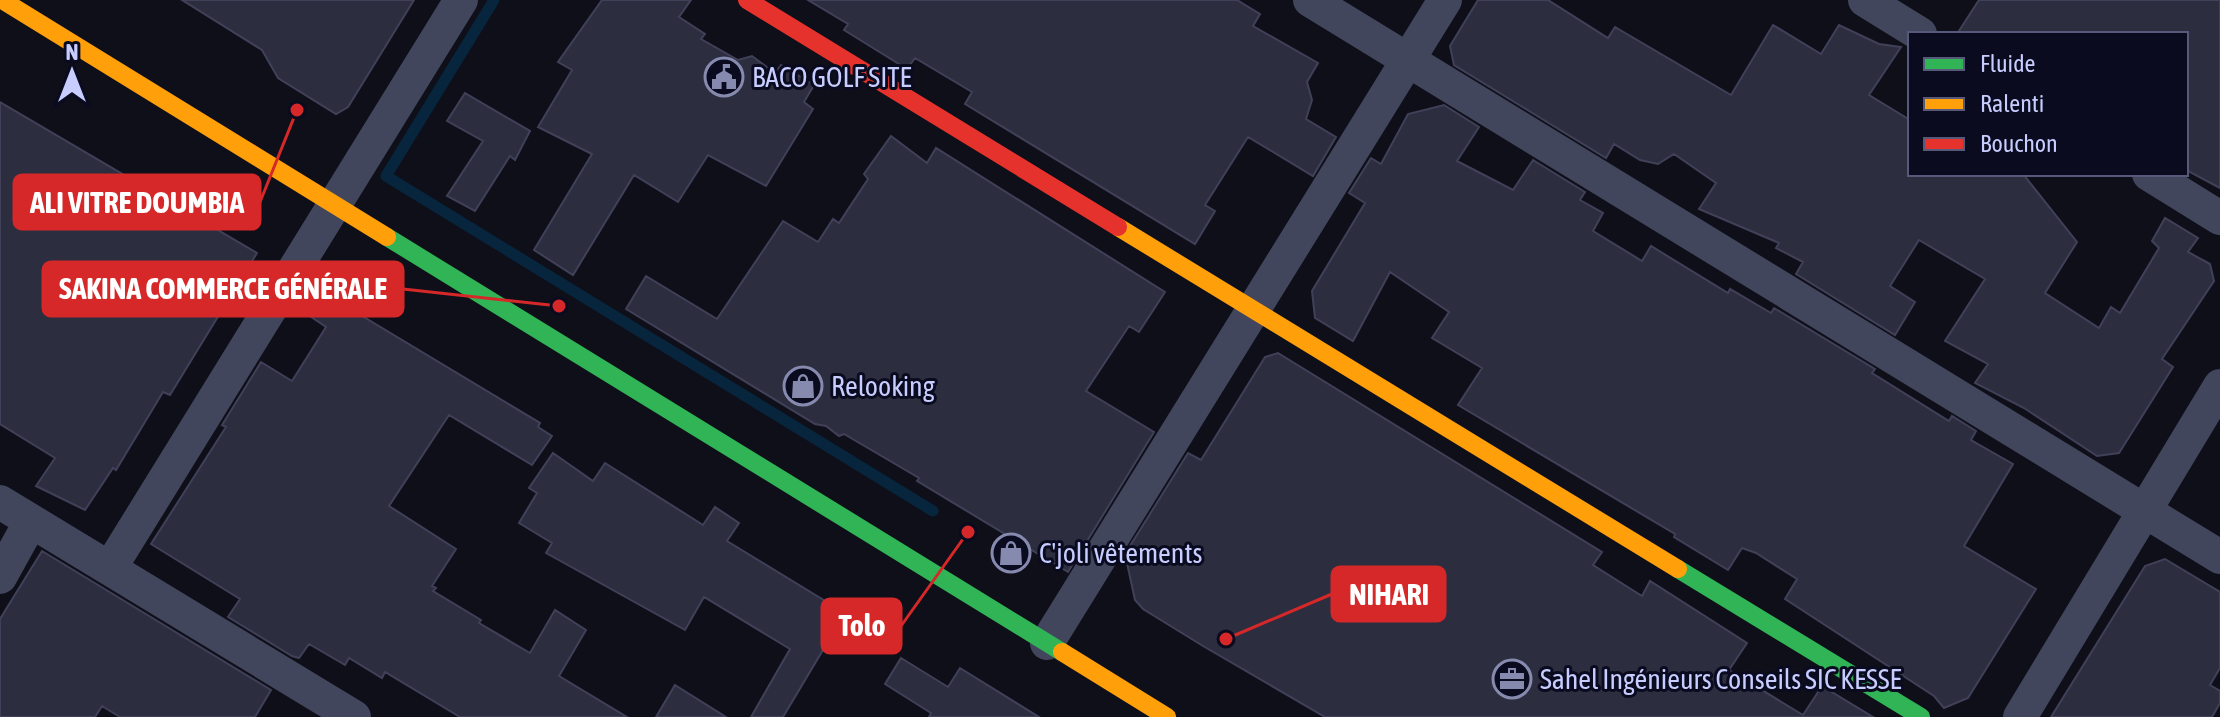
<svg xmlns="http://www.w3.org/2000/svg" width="2220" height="717" viewBox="0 0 2220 717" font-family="'Asap Condensed',sans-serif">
<rect width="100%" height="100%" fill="#0f0f1a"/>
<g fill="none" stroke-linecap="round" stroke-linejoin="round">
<path stroke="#07263e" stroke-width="11" d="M494,0L386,176L933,511"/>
</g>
<path fill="#2c2d3e" stroke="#404159" stroke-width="2" d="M182,0H414L348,107L336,114L278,78L262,50Z
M602,0H691L679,17L705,34L701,39L738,60L752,56L775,73L781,65L814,85L804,102L813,109L766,186L708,155L678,202L634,175L573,275L534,250L592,154L538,127L572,70L558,62Z
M808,0H1237L1260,14L1253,26L1318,63L1307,82L1312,100L1306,119L1336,137L1313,176L1248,137L1205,205L1215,211L1195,244L965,104L972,92L915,58L907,69L844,30L848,24Z
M1478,0H1548L1608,38L1615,27L1731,95L1773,25L1821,54L1839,25L1879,44L1901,47L1869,95L1910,120V174H2023L2077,242L2045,293L2099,328L2111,307L2120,313L2159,248L2152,241L2165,218L2198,238L2188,252L2210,264L2214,281L2162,359L2173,367L2119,453L2097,456L2024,408L1975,383L1988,364L1945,341L1985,279L1919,240L1890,286L1915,302L1895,335L1796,274L1803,262L1776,248L1779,243L1699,209L1716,183L1674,154L1658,164L1640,160L1614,144L1606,158L1454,65L1450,46Z
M1979,0H2220V188L2186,170V34H1957Z
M465,93L530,131L515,160L510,156L475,211L447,196L483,141L447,121Z
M0,102L257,253L170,395L163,392L116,470L113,468L85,510L36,486L55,458L0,424Z
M1444,105L1479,127L1457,161L1513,190L1533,160L1585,192L1580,200L1603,213L1593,231L1642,261L1651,246L1728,293L1730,289L1771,313L1774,308L1875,369L1872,373L1949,421L1952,416L1976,431L1971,440L2013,464L1964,546L2036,589L1968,698L1944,708L1934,696L1785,599L1797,579L1756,553L1742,548L1728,570L1674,537L1675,534L1458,405L1482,368L1432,338L1449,312L1390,272L1353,341L1315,318L1312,291L1365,203L1349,193L1371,158L1381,164L1408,114Z
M891,136L927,163L936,148L1165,292L1139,332L1129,326L1086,391L1154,432L1068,572L917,481L919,478L844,434L839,436L826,426L815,424L626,309L646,276L717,319L783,221L818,242L833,219L839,223L868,179L864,174Z
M309,284L540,423L538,427L552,436L532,465L449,415L389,506L456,549L432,586L436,588L433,591L481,620L479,623L530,653L555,610L586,630L559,676L627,717H460L385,672L382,678L349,658L345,665L309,644L299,658L292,656L228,617L240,599L151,544L226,427L222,425L261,362L292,381L326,327L295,306Z
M1278,353L1602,552L1593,565L1642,596L1650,581L1747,643L1729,670L1803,715L1822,686L1873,717H1325L1203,646L1143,609L1135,600L1125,554L1188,453L1201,460L1265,357Z
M553,453L593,481L605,463L703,525L715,507L739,523L727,541L845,613L783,717H751L790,649L704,597L685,630L546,553L552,543L519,523L537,493L529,488Z
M42,551L271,690L255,717H120L102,706L95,717H0V619Z
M2165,559L2220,592V668L2210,685L2220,691V703L2212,717H2051L2145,566Z
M901,658L948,687L960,668L1039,717H929L931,713L885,684Z
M675,685L726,717H656Z"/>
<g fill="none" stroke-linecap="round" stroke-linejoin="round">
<path stroke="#42465c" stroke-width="34" d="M1310,0L2220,557
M1865,0L1920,34
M2149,174L2220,218
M0,502L354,717
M110,568L461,0
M0,577L31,521
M1047,643L1445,0
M2020,717L2220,386"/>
<path stroke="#30b455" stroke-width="18" d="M387,237L1062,652
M1678,569L1921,717"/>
<path stroke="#ff9f0a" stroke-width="18" d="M2,0L387,237
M1118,227L1678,569
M1062,652L1167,717"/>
<path stroke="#e5322d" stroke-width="18" d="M747,0L1118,227"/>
</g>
<defs>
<symbol id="civic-ring" viewBox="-11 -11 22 22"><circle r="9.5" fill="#0a0b1f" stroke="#878aaf" stroke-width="1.5"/><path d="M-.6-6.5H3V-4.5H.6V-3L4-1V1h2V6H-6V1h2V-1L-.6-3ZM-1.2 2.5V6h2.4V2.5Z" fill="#878aaf"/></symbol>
<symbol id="shop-ring" viewBox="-11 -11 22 22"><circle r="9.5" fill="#0a0b1f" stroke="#878aaf" stroke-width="1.5"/><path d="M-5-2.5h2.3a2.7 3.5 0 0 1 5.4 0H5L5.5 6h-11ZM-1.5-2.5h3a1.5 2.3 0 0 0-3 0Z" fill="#878aaf"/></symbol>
<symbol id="office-ring" viewBox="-11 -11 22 22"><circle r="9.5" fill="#0a0b1f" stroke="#878aaf" stroke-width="1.5"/><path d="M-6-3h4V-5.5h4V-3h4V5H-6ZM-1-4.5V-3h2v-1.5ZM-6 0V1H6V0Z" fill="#878aaf"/></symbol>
</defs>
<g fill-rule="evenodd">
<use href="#civic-ring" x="702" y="55" width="44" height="44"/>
<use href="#shop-ring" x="781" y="364" width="44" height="44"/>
<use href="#shop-ring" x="989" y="531" width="44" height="44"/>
<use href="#office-ring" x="1490" y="657" width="44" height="44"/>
</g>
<g text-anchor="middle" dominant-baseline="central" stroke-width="6" stroke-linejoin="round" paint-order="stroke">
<g font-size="28" fill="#c8cdff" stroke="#0a0b1f" text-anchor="start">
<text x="752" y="77">BACO GOLF SITE</text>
<text x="831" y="386">Relooking</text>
<text x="1039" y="553">C'joli vêtements</text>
<text x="1540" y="679">Sahel Ingénieurs Conseils SIC KESSE</text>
</g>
</g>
<path fill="none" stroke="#d62828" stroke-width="3" d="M297 110L260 202M559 306L403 289M1226 639L1332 594M968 532L901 626"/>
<g fill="#d62828" stroke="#0a0b1f" stroke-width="3">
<circle cx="297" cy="110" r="8"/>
<circle cx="559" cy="306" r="8"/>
<circle cx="1226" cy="639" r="8"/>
<circle cx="968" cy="532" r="8"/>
</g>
<g fill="#d62828" stroke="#d62828" stroke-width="3">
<rect x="14" y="175" width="246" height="54" rx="8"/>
<rect x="43" y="262" width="360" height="54" rx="8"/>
<rect x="1332" y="567" width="113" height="54" rx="8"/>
<rect x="822" y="599" width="79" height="54" rx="8"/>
</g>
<g font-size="30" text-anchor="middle" font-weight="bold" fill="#fff">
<text x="137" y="213">ALI VITRE DOUMBIA</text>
<text x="223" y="299">SAKINA COMMERCE GÉNÉRALE</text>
<text x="1389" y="605">NIHARI</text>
<text x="862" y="636">Tolo</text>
</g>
<rect x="1908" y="32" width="280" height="144" fill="#0a0b1f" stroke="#565979" stroke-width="2"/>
<rect x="1924" y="58" width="40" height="12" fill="#30b455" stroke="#565979" stroke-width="2"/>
<text x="1980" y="72" font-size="24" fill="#c8cdff">Fluide</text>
<rect x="1924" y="98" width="40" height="12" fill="#ff9f0a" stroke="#565979" stroke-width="2"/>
<text x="1980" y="112" font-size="24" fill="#c8cdff">Ralenti</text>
<rect x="1924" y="138" width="40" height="12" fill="#e5322d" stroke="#565979" stroke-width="2"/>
<text x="1980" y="152" font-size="24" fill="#c8cdff">Bouchon</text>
<g transform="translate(72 72)" stroke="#0a0b1f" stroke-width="6" paint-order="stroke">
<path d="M0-6L14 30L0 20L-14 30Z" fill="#c8cdff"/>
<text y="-12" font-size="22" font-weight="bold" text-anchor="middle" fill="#c8cdff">N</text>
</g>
</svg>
